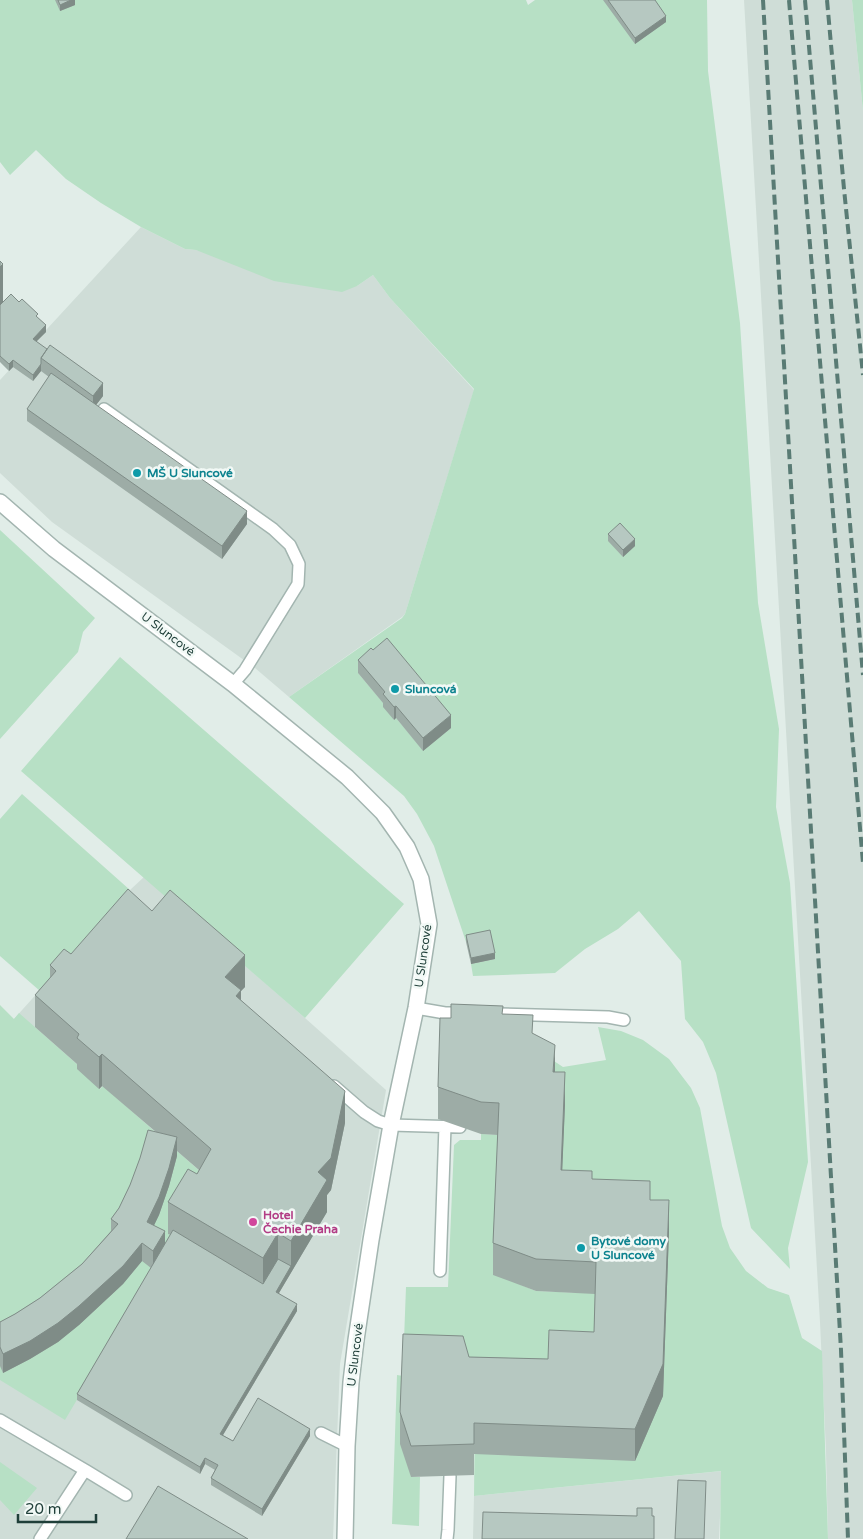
<svg xmlns="http://www.w3.org/2000/svg" width="863" height="1539" viewBox="0 0 863 1539" font-family="'Varela Round',sans-serif">
<rect width="100%" height="100%" fill="#e1ede8"/>
<path fill="#cfddd7" d="M744,0H852L863,111V1539H828L826,1451L820,1322Z
M141,227L185,249L196,250L357,286L373,275L390,298L474,390L405,614L402,617L289,697L255,668L52,522L0,473V380Z
M144,877L305,1018L386,1090L340,1364L333,1539H0V1335L14,1019L130,890Z
M722,1471L719,1539H473L474,1496Z"/>
<path fill="#b7e0c5" fill-rule="evenodd" d="M0,0H526L528,5L535,0H707L708,71L740,323L758,603L779,729L776,807L790,883L808,1162L788,1248L790,1269L751,1228L716,1073L703,1042L685,1019L681,961L639,911L618,929L585,949L555,973L473,976L471,964L495,959L466,942L434,846L417,814L404,796L289,697L402,618L405,614L474,389L390,298L373,275L357,286L342,292L274,281L196,250L185,249L141,227L101,203L66,179L36,150L10,175L0,162ZM358,673L451,728L423,750L396,718L394,720L385,705Z
M852,0H863V111Z
M0,530L95,618L83,632L78,652L0,739Z
M120,657L404,904L305,1018L21,771Z
M22,794L130,890L40,991L0,956V819Z
M0,1005L14,1019L19,1013L79,1066L100,1089L103,1086L211,1181L173,1237L65,1420L0,1380Z
M598,1027L621,1031L643,1040L669,1059L691,1088L700,1108L722,1226L730,1248L746,1271L768,1288L789,1295L802,1338L822,1351L828,1539H720L721,1471L474,1496L475,1406L403,1366L406,1287H448L454,1145L460,1140H481V1134L527,1136L545,1055L563,1067L606,1060ZM521,1285L582,1293L536,1291Z
M397,1375L403,1376L411,1477H420L419,1526L392,1524Z
M0,1462L37,1488L14,1515L0,1500Z"/>
<g fill="none" stroke-linecap="round" stroke-linejoin="round">
<defs>
<path id="service" d="M104,409L273,529L290,545L299,564L298,584L245,670L233,684
M416,1008L445,1013H466
M499,1014L608,1017L624,1020
M334,1086L364,1112L378,1121L391,1125L460,1127
M440,1271L445,1126
M0,1420L85,1470L40,1539
M321,1433L347,1446
M85,1470L126,1495
M447,1539L448,1530L450,1476"/>
<path id="minor" d="M0,502L54,549L233,684L347,777L383,813L407,847L421,879L429,924L416,1008L391,1125L371,1240L356,1340L351,1382L347,1446L345,1539"/>
</defs>
<use href="#service" stroke="#a3b5b0" stroke-width="14"/>
<use href="#minor" stroke="#a3b5b0" stroke-width="18"/>
<use href="#service" stroke="#fff" stroke-width="11"/>
<use href="#minor" stroke="#fff" stroke-width="15"/>
<path stroke="#597b74" stroke-width="4" stroke-dasharray="10 5" stroke-linecap="butt" d="M763,0L841,1350L848,1539
M789,0L863,863
M805,0L863,675
M827,0L844,189L863,375"/>
</g>
<path fill="#9daca6" fill-rule="evenodd" d="M55,0H75V5L60,11Z
M603,0H655L666,22L635,44Z
M0,261L3,302H19L38,318L46,332L36,341L103,396L96,405L247,524L222,559L27,421V409L49,377L41,371L33,381L13,367L9,371L0,362Z
M608,534L635,546L623,557L608,541Z
M358,660L451,728L423,751L396,718L394,720L383,707V703L358,673Z
M152,911L245,987L241,991V1000L345,1123L331,1190L327,1195V1212L279,1293L297,1311L223,1435L233,1441L310,1436L262,1516L211,1485V1478L215,1470L205,1464L200,1474L77,1400V1394L151,1268L142,1261L123,1284L79,1325L58,1342L30,1359L3,1373L0,1366V1322L15,1314L40,1298L82,1264L111,1231V1219L119,1208L156,1132L102,1086L99,1089L77,1069V1064L35,1027V995L50,978V965ZM177,1151L199,1170L197,1174L168,1202V1234L171,1235L165,1245L154,1225L159,1215L169,1186L177,1156Z
M466,935L495,959L471,964L466,942Z
M503,1014L533,1034L555,1072L565,1104L562,1170L592,1179L650,1200L669,1232L663,1396L635,1461L474,1454V1475L411,1477L400,1444V1412L469,1357L548,1359L594,1332L595,1294L536,1291L493,1275V1243L498,1135L481,1134L438,1119V1087L451,1018Z"/>
<path fill="#7f8c87" d="M71,0H75V5L60,11V5Z
M666,16V22L635,44V38Z
M3,264V309L0,312V267Z
M46,325V332L33,345V339Z
M13,360V367L9,371V364Z
M41,364V371L33,381V375Z
M103,383V396L93,409V396Z
M247,511V524L222,559V546Z
M635,539V546L623,557V550Z
M396,706V718L394,720V707Z
M451,715V728L423,751V738Z
M495,953V959L471,964V958Z
M245,955V987L241,991V1022L225,977Z
M555,1045V1077L553,1072Z
M102,1054V1086L99,1089V1057Z
M565,1072V1104L561,1201V1170Z
M345,1091V1123L331,1190L327,1195V1212L276,1298V1292L291,1266V1241Z
M177,1137V1156L169,1186L159,1215L147,1240V1222Z
M669,1200V1232L663,1396L635,1461V1429Z
M165,1231V1249L153,1270V1251Z
M278,1233V1265L263,1290V1258Z
M142,1243V1261L123,1284L79,1325L58,1342L30,1359L3,1373V1354Z
M297,1304V1311L220,1440V1434Z
M310,1429V1436L262,1516V1509Z
M205,1458V1464L200,1474V1467Z"/>
<path fill="#b6c8c1" stroke="#7f8c87" d="M58,0H71L60,5Z
M608,0H655L666,16L635,38Z
M0,261L3,264L0,267Z
M11,294L19,302L22,299L38,314L36,316L46,325L33,339L47,349L41,358V364L33,375L13,360L9,364L0,356V305Z
M50,345L103,383L93,396L41,358Z
M51,373L247,511L222,546L27,409Z
M620,523L635,539L623,550L608,534Z
M387,638L451,715L423,738L396,706L394,707L383,694L385,692L358,660L371,648L373,650Z
M128,889L152,911L170,890L245,955L225,977L241,990L236,996L345,1091L331,1158L318,1172L327,1180L291,1241L278,1233L263,1258L168,1202L188,1169L197,1174L211,1149L102,1054L99,1057L77,1038L79,1034L35,995L56,971L50,965L64,949L71,954Z
M490,930L495,953L471,958L466,935Z
M451,1004L503,1006L502,1014L533,1015L532,1033L555,1045L553,1072H565L561,1170L592,1171V1179L650,1181V1200H669L663,1364L635,1429L474,1423V1444L411,1446L400,1412L403,1334L463,1336L469,1357L548,1359L549,1330L594,1332L596,1262L536,1259L493,1243L499,1103L481,1102L438,1087L440,1018H451Z
M148,1130L177,1137L169,1168L159,1197L147,1222L165,1231L153,1251L142,1243L123,1266L79,1306L58,1323L30,1341L3,1354L0,1347V1322L15,1314L40,1298L82,1264L118,1224L111,1219L119,1208L130,1185L140,1158Z
M173,1230L263,1284L278,1259L291,1266L276,1292L297,1304L220,1434L233,1441L258,1398L310,1429L262,1509L211,1478L218,1465L205,1458L200,1467L77,1394Z
M678,1480L706,1481L704,1539H675Z
M158,1486L248,1539H126Z
M637,1508H652V1516H654V1539H482L483,1512L637,1516Z"/>
<g fill="#0f9aa8" stroke="#f2f9f6" stroke-width="2">
<circle cx="137" cy="473" r="5"/>
<circle cx="395" cy="689" r="5"/>
<circle cx="581" cy="1248" r="5"/>
</g>
<circle fill="#d1479c" stroke="#f2f9f6" stroke-width="2" cx="253" cy="1222" r="5"/>
<g text-anchor="middle" dominant-baseline="central" stroke-width="5" stroke-linejoin="round" paint-order="stroke">
<g font-size="12" font-weight="bold" fill="#0d838f" stroke="#f2f9f6" text-anchor="start">
<text x="147" y="473">MŠ U Sluncové</text>
<text x="405" y="689">Sluncová</text>
<text x="591" y="1241">Bytové domy<tspan x="591" dy="14">U Sluncové</tspan></text>
</g>
<g font-size="12" fill="#1f3f39" stroke="#f2f9f6">
<text transform="translate(168 634) rotate(37)">U Sluncové</text>
<text transform="translate(423 956) rotate(-82)">U Sluncové</text>
<text transform="translate(355 1355) rotate(-83)">U Sluncové</text>
</g>
<g font-size="12" font-weight="bold" fill="#b23c85" stroke="#f2f9f6" text-anchor="start">
<text x="263" y="1215">Hotel<tspan x="263" dy="14">Čechie Praha</tspan></text>
</g>
</g>
<path d="M18 1514v8h78v-8" fill="none" stroke="#1f3f39" stroke-width="2.5"/>
<text x="25" y="1514" font-size="15" fill="#1f3f39" stroke="#f2f9f6" stroke-width="4" paint-order="stroke">20 m</text>
</svg>
